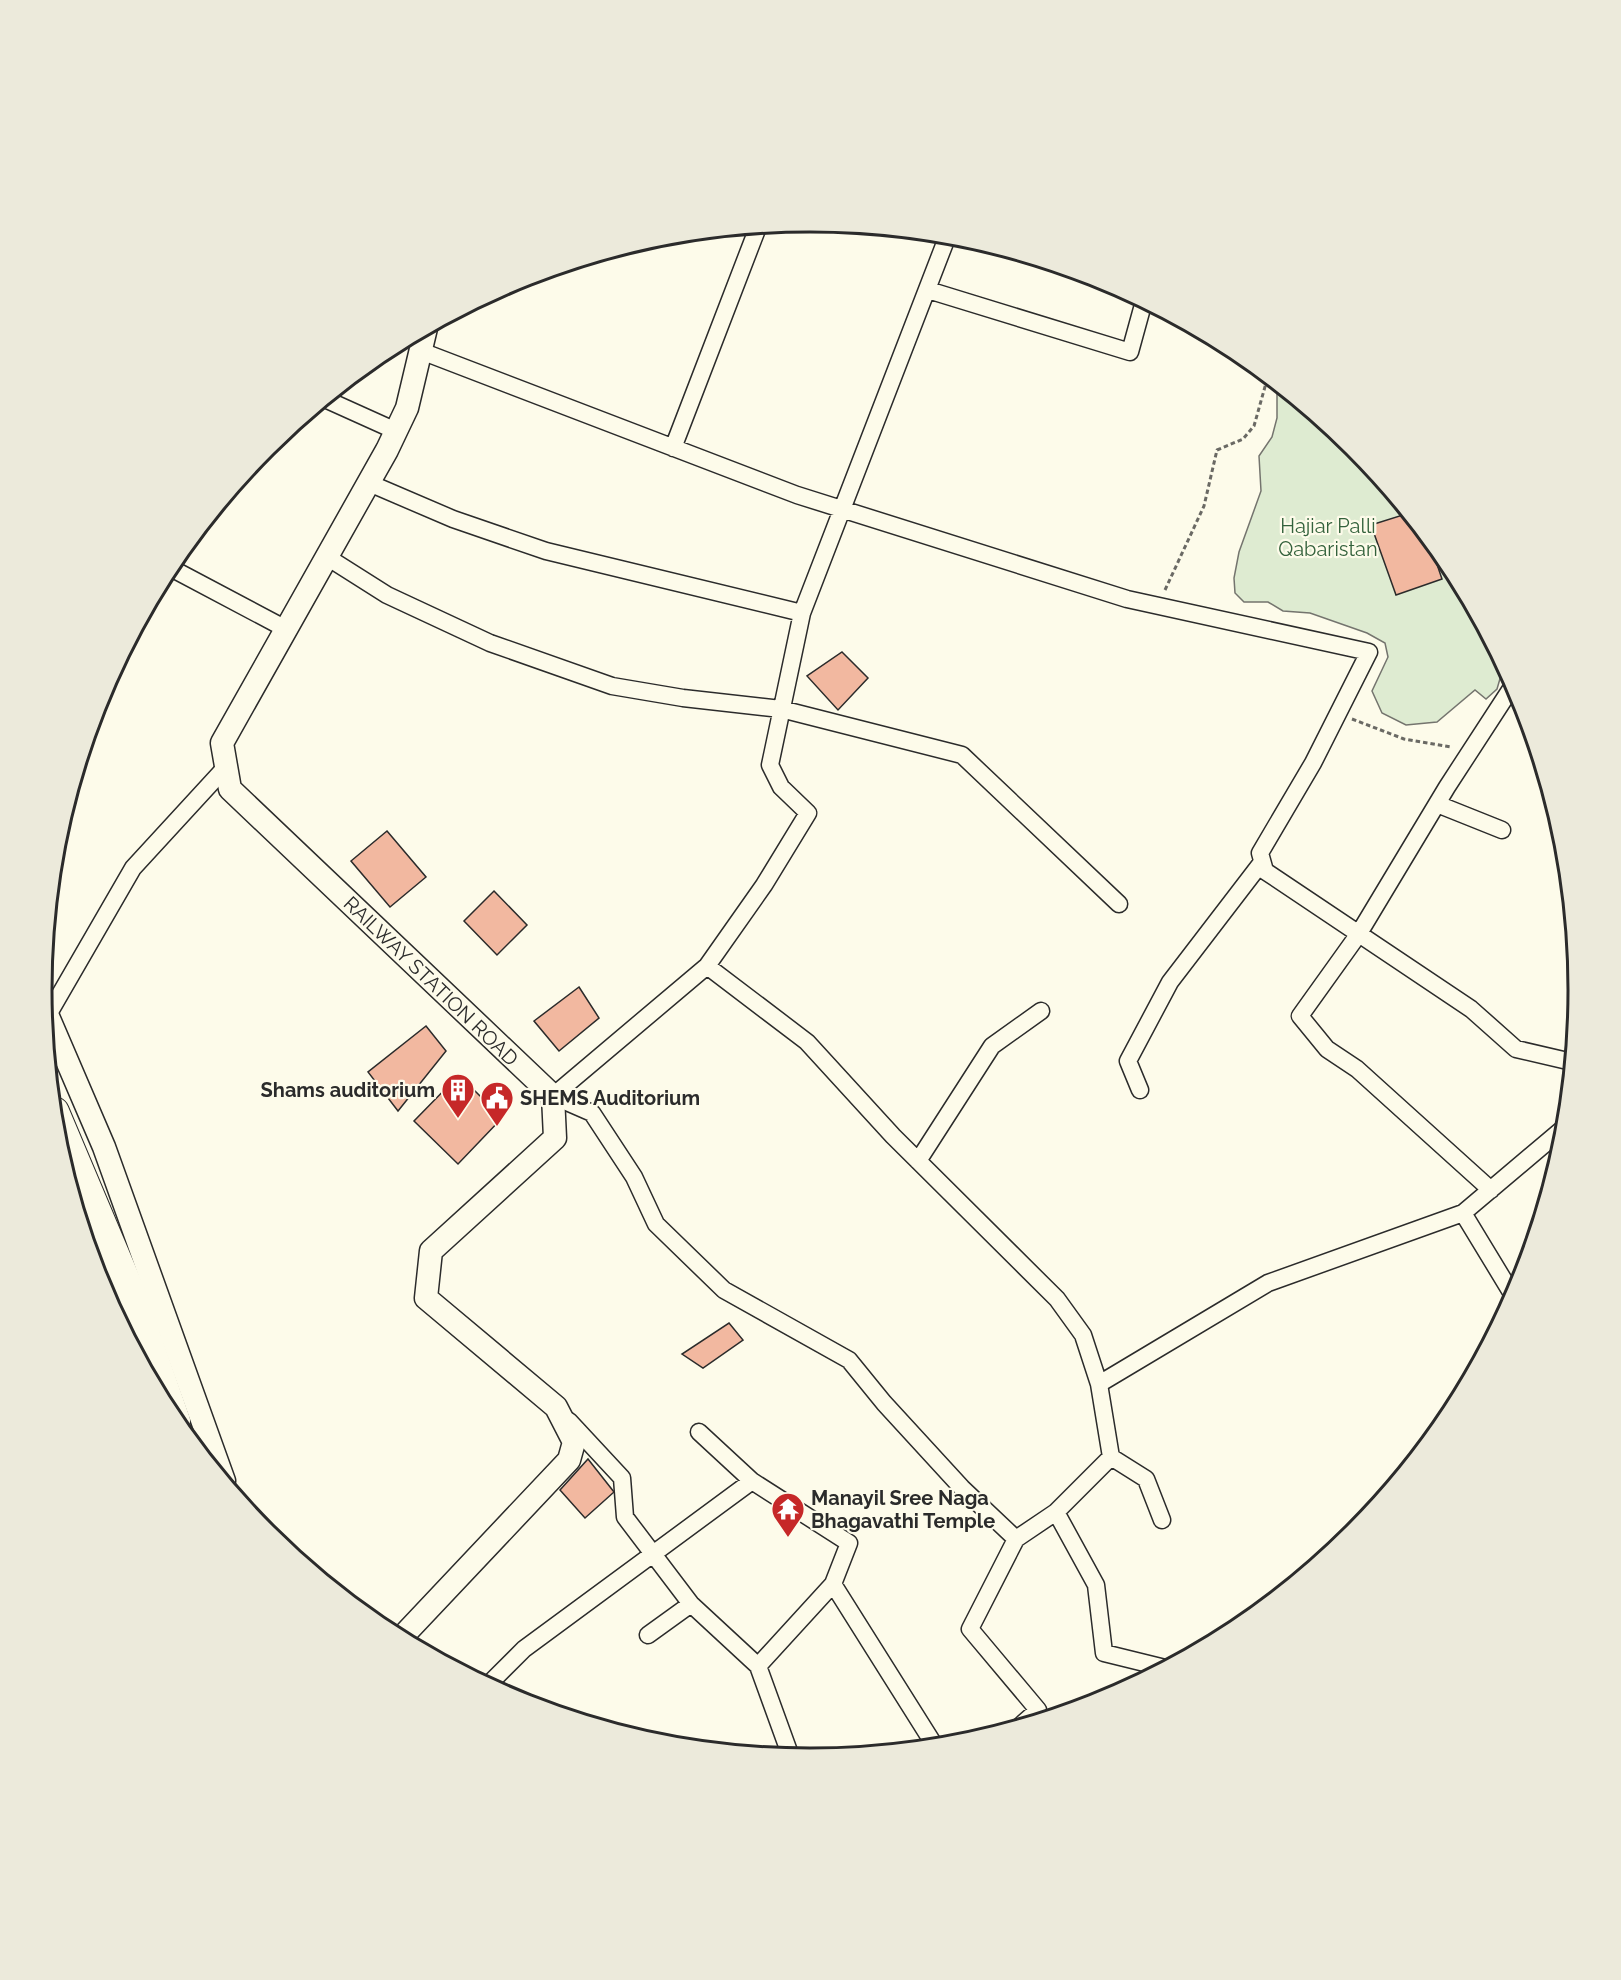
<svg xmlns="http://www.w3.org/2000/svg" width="1621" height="1980" viewBox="0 0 1621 1980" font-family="Raleway,sans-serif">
<rect width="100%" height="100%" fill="#fdfbea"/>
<path fill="#deebd1" stroke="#74746e" stroke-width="1.5" d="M1280,386L1354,447L1450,563L1504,665L1497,689L1486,699L1475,690L1437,722L1406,725L1382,713L1372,691L1388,657L1385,643L1367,633L1310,613L1283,611L1268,602H1244L1235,593L1234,578L1239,552L1261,491L1259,456L1272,437L1277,418V394Z"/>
<path fill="#f2b8a0" stroke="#2b2b2b" stroke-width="1.5" d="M1409,513L1427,535L1442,579L1396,595L1371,525Z
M842,652L868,678L838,710L807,676Z
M387,831L426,877L390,907L351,861Z
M494,891L527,925L497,955L464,921Z
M579,987L599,1018L559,1051L534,1021Z
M426,1026L446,1051L398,1111L368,1072Z
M459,1075L502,1118L458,1164L414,1121Z
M729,1323L743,1340L703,1368L682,1354Z
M588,1459L614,1492L585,1518L560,1490Z"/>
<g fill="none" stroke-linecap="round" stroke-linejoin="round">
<defs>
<path id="street" d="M948,235L802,613L770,765L781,787L808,813L764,885L707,966L553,1096L592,1113L634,1177L656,1224L724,1290L849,1360L884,1403L962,1488L1016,1539L1056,1512L1111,1457L1099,1384L1268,1283L1463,1213L1566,1126
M928,290L1130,352L1144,301
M421,351L797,495L1127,599L1369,652L1313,763L1260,853L1265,871L1471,1009L1516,1049L1572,1062
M325,399L396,431
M673,448L758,227
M369,483L453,519L546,551L802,613
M327,557L387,595L490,643L612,686L683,698L781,709L962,755L1119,904
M169,567L286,629
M1437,804L1502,830
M707,966L807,1042L893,1136L1057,1299L1083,1335L1099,1384
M48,1015L133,868L224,769
M1140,1090L1128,1061L1170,982L1262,862
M918,1161L992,1046L1041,1011
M1491,1190L1357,1069L1327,1049L1300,1016L1358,935L1447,787L1514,684
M1463,1213L1514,1297
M569,1421L622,1478L625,1517L691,1604L648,1635
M1111,1457L1146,1479L1162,1520
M1056,1512L1096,1585L1104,1653L1165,1668
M1016,1539L970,1629L1038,1710L1020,1726
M833,1584L935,1746
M691,1604L758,1666L833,1584L849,1543L752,1481L699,1432
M758,1666L791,1757
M488,1685L524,1649L752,1481"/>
<path id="secondary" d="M43,1005L104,1147L224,1481
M401,1638L569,1460L574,1442L556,1407L426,1298L431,1251L555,1138L553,1096L230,789L222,743L387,450L407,408L426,328"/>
<path id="highway" d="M54,1112L130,1292L175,1421"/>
</defs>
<use href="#street" stroke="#2b2b2b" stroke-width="19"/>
<use href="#secondary" stroke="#2b2b2b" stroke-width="25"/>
<use href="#highway" stroke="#2b2b2b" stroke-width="32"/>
<path stroke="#6a6964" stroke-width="3" stroke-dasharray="4.5 3" stroke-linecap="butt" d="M1165,590L1204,506L1217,450L1243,439L1254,426L1268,376
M1352,719L1404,739L1451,747"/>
<use href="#street" stroke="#fdfbea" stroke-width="16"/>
<use href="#secondary" stroke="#fdfbea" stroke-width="22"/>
<use href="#highway" stroke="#fdfbea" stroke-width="30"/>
</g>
<defs>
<symbol id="building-pin" viewBox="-11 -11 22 30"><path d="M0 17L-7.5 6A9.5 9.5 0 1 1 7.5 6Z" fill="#c62828" stroke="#fdfbea"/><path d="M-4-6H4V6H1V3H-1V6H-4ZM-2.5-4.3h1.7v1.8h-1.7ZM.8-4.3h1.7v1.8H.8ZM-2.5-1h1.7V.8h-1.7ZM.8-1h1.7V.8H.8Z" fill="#fff"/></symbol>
<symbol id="civic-pin" viewBox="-11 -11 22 30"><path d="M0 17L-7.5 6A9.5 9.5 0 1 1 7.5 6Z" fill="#c62828" stroke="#fdfbea"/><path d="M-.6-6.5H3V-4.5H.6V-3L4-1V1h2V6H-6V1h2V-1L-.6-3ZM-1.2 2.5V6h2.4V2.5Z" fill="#fff"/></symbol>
<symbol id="temple-pin" viewBox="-11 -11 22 30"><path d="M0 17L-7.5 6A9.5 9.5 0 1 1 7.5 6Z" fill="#c62828" stroke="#fdfbea"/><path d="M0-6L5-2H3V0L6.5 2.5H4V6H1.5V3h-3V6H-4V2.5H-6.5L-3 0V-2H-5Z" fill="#fff"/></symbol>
</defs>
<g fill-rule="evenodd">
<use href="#building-pin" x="439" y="1071" width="38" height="52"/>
<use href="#civic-pin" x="478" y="1079" width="38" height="52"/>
<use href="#temple-pin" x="769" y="1490" width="38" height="52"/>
</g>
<g text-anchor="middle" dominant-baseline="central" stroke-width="4.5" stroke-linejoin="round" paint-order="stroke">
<g font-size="20" fill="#34623c" stroke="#fdfbea">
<text x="1328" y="526">Hajiar Palli<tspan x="1328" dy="23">Qabaristan</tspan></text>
</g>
<g font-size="20" fill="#2b2b2b" stroke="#fdfbea">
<text transform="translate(431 981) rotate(44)">RAILWAY STATION ROAD</text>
</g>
<g font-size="20" font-weight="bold" fill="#2b2b2b" stroke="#fdfbea" text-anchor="start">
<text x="435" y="1090" text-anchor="end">Shams auditorium</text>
<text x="520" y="1098">SHEMS Auditorium</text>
<text x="811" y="1498">Manayil Sree Naga<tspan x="811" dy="23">Bhagavathi Temple</tspan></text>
</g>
</g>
<path d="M0 0H1621V1980H0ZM52 990a758 758 0 1 1 1516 0a758 758 0 1 1-1516 0Z" fill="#eceadb" fill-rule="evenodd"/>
<path fill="none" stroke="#2b2b2b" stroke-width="3" d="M52 990a758 758 0 1 1 1516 0a758 758 0 1 1-1516 0Z"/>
</svg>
